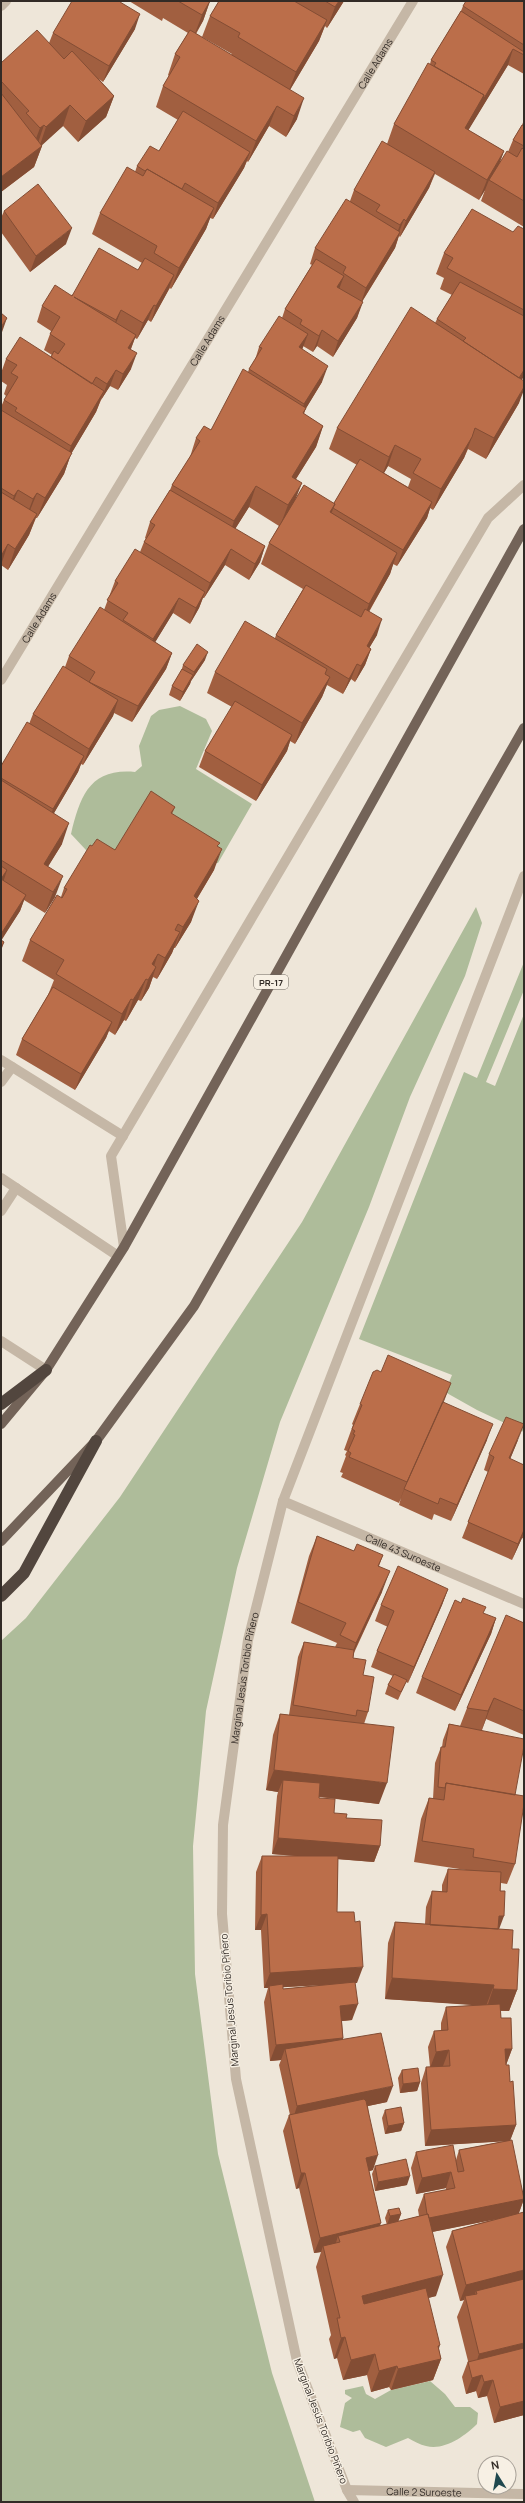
<svg xmlns="http://www.w3.org/2000/svg" width="525" height="2503" viewBox="0 0 525 2503" font-family="Manrope,sans-serif">
<rect width="100%" height="100%" fill="#eee6d9"/>
<path fill="#aebc9a" d="M180,706L206,719L212,731L196,769L252,804L218,863L115,860L86,850L71,834C80,796 90,768 135,772L142,766L139,746L151,716L159,710Z
M476,907L482,923L465,976L410,1097L369,1207L280,1422L237,1568L206,1711L193,1846L195,1974L218,2154L272,2373L315,2502H1V1641L26,1618L120,1497L302,1222Z
M524,962V990L486,1082L495,1086L524,1014V1432L477,1410L445,1392L452,1375L359,1339L464,1072L477,1078Z
M430,2381L445,2394L455,2407H470L478,2413L477,2424C465,2436 444,2451 426,2446C420,2445 414,2441 408,2438L386,2447L365,2438L360,2430L353,2432L340,2427L345,2403L352,2398L345,2394V2390L363,2386L366,2394L375,2399L391,2390Z"/>
<g fill="none" stroke-linecap="round" stroke-linejoin="round">
<g stroke="#c5b7a6" stroke-width="10">
<path d="M1,6L6,1"/>
<path id="s1" d="M1,680L413,1"/>
<path d="M1,1060L123,1136"/>
<path d="M1,1082L12,1067"/>
<path d="M1,1178L118,1256"/>
<path d="M1,1211L16,1188"/>
<path d="M124,1247L111,1156L488,518L524,485"/>
<path d="M1,1341L46,1370"/>
<path id="s2" d="M283,1501L524,1604"/>
<path id="s3" d="M347,2490L524,2494"/>
<path id="s4" d="M354,2502L347,2490L297,2361L236,2079L222,1914L223,1825L248,1640L283,1501L524,876"/>
</g>
<path stroke="#736358" stroke-width="10" d="M1,1424L46,1370L124,1247L524,529
M1,1541L96,1441L194,1306L524,728"/>
<path stroke="#52463e" stroke-width="12" d="M1,1404L46,1370
M1,1596L24,1573L96,1441"/>
</g>
<path fill="#a15f40" fill-rule="evenodd" d="M129,1H210L203,21L196,34L231,55L232,54L202,37L210,16L219,1H344L327,28L325,26L319,41L290,90L297,119L286,137L269,126L248,162L247,161L244,168L213,219L210,218L206,229L171,289L170,288L168,291L151,322L148,320L137,339L135,338L131,349V369L118,390L110,386L101,400L96,412L71,454L64,474L37,518H36L29,535L8,570L1,565V407L4,400L6,396L4,394L7,385L1,381V373L6,359L51,357L52,355L44,350L50,334L51,331L37,322L42,306L138,270L142,263L92,234L100,213L135,172L137,166L159,151L178,120L156,107L163,86L169,76L168,75L175,54L188,33L163,18L162,21Z
M524,1V74L508,65L468,130L504,151L500,162L508,152L513,140L522,125L524,120V227L481,201L485,190L479,200L435,174L429,188L400,237L399,236L395,248L362,302L357,318L333,357L317,346L313,352L303,346L302,349L322,382L306,408L304,414L323,426L316,447L296,479L295,499L334,503L357,465L329,449L337,428L435,323L437,319L452,295L440,289L444,278L436,274L444,253L524,229V376L522,379L519,403L486,459L468,449L464,458L433,510L430,508L427,518L397,566L393,564L390,574L369,612L377,635L369,648L371,649L365,665L355,682L351,679L343,694L327,685L322,697L295,744L290,741L287,751L256,801L199,767L205,751L232,707L207,693L215,672L275,638L276,635L303,589L261,564L269,543L279,526L249,507L235,529L265,546L260,562L249,580L225,565L204,598H203L199,608L190,624L173,613L155,642L172,653L166,669L132,722L114,713L113,716L83,765L81,764L78,772L54,813L62,844L48,866L55,897L45,913L24,900L20,911L1,940L4,942L1,951V766L29,724L33,714L65,667L69,656L104,610L115,581L140,552L144,542L146,539L145,538L150,522L170,490L172,485L190,457L196,438L211,430L248,372L249,369L255,360L259,347L282,318L285,309L312,265L310,264L315,248L350,201L354,190L387,144L394,124L430,64L431,60L461,11L463,6ZM388,466L411,479L408,487L384,473Z
M122,3L135,29L103,82L99,79L114,96L106,117L78,142L63,126L41,145L42,146L34,167L1,192V63L49,43L53,33Z
M4,211L66,244L30,272L1,232V218Z
M205,660L191,681L190,684L180,701L169,695L172,686L181,672L183,665Z
M175,807L172,814L218,847L214,870L197,899L191,922L175,948H174L172,953L157,979L153,977L149,988L141,1001L138,1000L126,1021L124,1020L115,1035L109,1031L106,1038L75,1090L16,1055L22,1039L48,995L54,980L22,961L30,940L61,897L64,888L92,846L115,850Z
M444,1403L487,1440L451,1521L434,1514L432,1520L399,1505L401,1498L399,1503L341,1477L343,1473L340,1472L346,1456L345,1455L347,1451L344,1450L353,1425L352,1424L360,1404Z
M518,1440L510,1459L524,1465V1539L522,1538L512,1560L462,1538L488,1472L484,1470L489,1454Z
M317,1536L354,1551L383,1555L379,1566L382,1592L354,1653L353,1658L363,1675L368,1712L364,1724L379,1804L319,1797V1798L334,1813L346,1818L380,1846L374,1862L338,1859L337,1912L357,1983H355L352,2020L342,2021L343,2038V2040L387,2102L368,2106L373,2170L369,2171L380,2226L387,2225L385,2218L388,2210L401,2214L398,2222L419,2216L418,2210L424,2194L446,2190V2188L416,2194L411,2168L416,2152L456,2160L459,2150L505,2141L425,2146L421,2083L426,2067H430L428,2047L434,2031H441V2023L446,2007L479,2005L385,1999L388,1943L395,1922L425,1924L426,1907L432,1891L442,1892V1885L448,1869L466,1870L414,1862L421,1819L429,1798L433,1799L435,1763L441,1747H442L443,1740L449,1724L460,1726L467,1708L524,1623V1735L486,1719L482,1730L515,1795V1864L507,1884L501,1883L499,1929L512,1949L517,1990L509,2011H501V2018L512,2049L506,2065L510,2082L516,2125L510,2140L524,2199L519,2213L524,2415L494,2423L487,2396L478,2398L476,2391L466,2394L462,2377L468,2361L457,2317L464,2300L460,2301L446,2247L452,2231L495,2219L432,2232L436,2296L428,2298L441,2359L433,2380L391,2390L389,2387L371,2392L367,2375L343,2380L337,2358L334,2359L329,2339L331,2335L316,2267L321,2252L314,2253L299,2188L296,2189L283,2131L289,2115H290L279,2065L281,2060L270,2061L264,2002L268,1988H264L261,1930H255L256,1872L262,1856H295L272,1854L277,1796L278,1792L266,1790L273,1735L280,1714L289,1715L298,1657L304,1642L335,1647L337,1643L291,1623L309,1556ZM322,1985L283,1989V1987Z
M448,1589L442,1605L408,1683L406,1682L403,1689L398,1700L385,1694L388,1685L393,1676L371,1667L377,1651L388,1627L375,1621L381,1605Z
M496,1618L491,1634L455,1711L416,1693L422,1677Z
M402,2070L420,2082L417,2091L400,2093L398,2078Z
M385,2110L404,2123L401,2131L385,2134L382,2118Z
M375,2166L407,2185L375,2191L372,2174Z"/>
<path fill="#834d34" d="M210,1L203,21L194,36L202,15Z
M339,1H344L327,28L335,7Z
M140,14L135,29L103,82L109,66Z
M327,20L319,41L288,93L296,72Z
M513,49L508,65L457,149L465,128L484,95Z
M114,96L106,117L78,142L86,121Z
M304,98L297,119L286,137L294,116Z
M70,105L63,126L39,148L46,127Z
M277,106L269,126L248,162L256,141Z
M44,125L37,146L32,149L40,128Z
M42,146L34,167L1,192V177Z
M504,151L496,172L489,180L485,190L479,200L487,180Z
M250,152L244,168L213,219L218,203Z
M435,172L429,188L400,237L406,221Z
M214,208L206,229L171,289L179,268Z
M404,219L398,235L394,241L400,225Z
M72,228L66,244L30,272L36,256Z
M400,232L395,248L361,303L366,288Z
M174,275L168,291L151,322L156,306Z
M344,276L338,292L337,287Z
M363,302L357,318L333,357L338,341Z
M154,305L148,320L137,339L143,323Z
M121,310L115,326L110,336L116,320Z
M7,318L1,335V327Z
M322,330L317,346L313,352L319,336Z
M308,334L302,350L299,347Z
M136,335L130,351L128,348Z
M137,353L131,369L118,390L123,374Z
M328,366L322,382L299,420L304,404Z
M116,370L110,386L101,400L107,384Z
M524,370V376L511,399L517,383Z
M524,387V390L519,403L486,459L494,438Z
M104,391L96,412L71,454L64,474L37,518L45,498L64,466L71,446Z
M323,426L316,447L284,498L292,477Z
M472,437L464,458L433,510L441,489Z
M395,445L388,466L381,478L389,457Z
M302,483L294,503L280,526L288,505Z
M256,486L249,507L227,542L234,521Z
M18,490L10,511L6,517L14,496Z
M37,493L29,513L25,520L33,499Z
M432,502L427,518L397,566L403,550Z
M335,504L327,525L330,512Z
M37,514L29,535L8,570L15,549Z
M8,544L1,565V556Z
M265,546L260,562L249,580L255,564Z
M231,549L225,565L204,598L210,583Z
M397,553L390,574L361,625L369,604Z
M205,592L199,608L190,624L196,608Z
M179,598L173,613L148,654L153,639Z
M382,619L377,635L361,662L367,646Z
M371,649L365,665L355,682L361,666Z
M208,652L205,660L191,681L190,684L180,701L183,692L193,676L194,672Z
M172,653L166,669L132,722L138,706Z
M357,664L351,679L343,694L349,679Z
M330,677L322,697L295,744L302,723Z
M118,700L113,716L83,765L89,749Z
M292,735L287,751L256,801L262,785Z
M84,756L78,772L47,825L53,809Z
M69,823L62,844L38,883L44,864Z
M222,849L214,870L186,917L194,896Z
M7,870L2,886L1,879Z
M63,876L55,897L45,913L53,892Z
M26,895L20,911L1,941V934Z
M199,901L191,922L175,948L183,927Z
M180,932L172,953L157,979L165,958Z
M158,954L151,975L152,964Z
M156,967L149,988L141,1001L148,980Z
M146,979L138,1000L126,1021L133,1000Z
M131,999L124,1020L115,1035L122,1014Z
M112,1022L106,1038L75,1090L81,1074Z
M451,1383L443,1404L404,1489L399,1503L407,1482Z
M493,1424L487,1440L451,1521L457,1505Z
M524,1425L518,1440L504,1474L509,1458Z
M524,1530L522,1538L512,1560L518,1544Z
M390,1571L382,1592L348,1664L356,1643Z
M448,1589L442,1605L408,1683L414,1667Z
M496,1618L491,1634L455,1711L461,1695Z
M494,1698L486,1719L481,1732L488,1711Z
M274,1770L387,1783L379,1804L282,1792L283,1780L278,1792L266,1790Z
M278,1838L380,1846L374,1862L272,1854Z
M267,1914L261,1930H255L261,1915Z
M499,1916H504L498,1932Z
M363,1967L357,1983L270,1988L269,1986L268,1988H264L270,1973Z
M392,1978L494,1985L486,2006L385,1999Z
M493,1989L517,1990L509,2011L486,2010Z
M358,2004L352,2020L334,2022L340,2006Z
M343,2038L338,2054L285,2049L281,2060L270,2061L276,2045Z
M505,2049H512L506,2065H499Z
M449,2050L443,2066L430,2068L436,2052Z
M420,2082L417,2091L400,2093L403,2084Z
M393,2086L387,2102L292,2122L297,2106Z
M404,2123L401,2131L385,2134L388,2126Z
M516,2125L510,2141L425,2146L431,2130Z
M378,2155L373,2170L360,2174L366,2158Z
M451,2172L446,2188L416,2194L422,2178Z
M301,2173H305L299,2188L296,2189Z
M410,2176L407,2185L375,2191L378,2182Z
M524,2199L518,2215L422,2234L428,2218Z
M401,2214L398,2222L387,2225L390,2216Z
M381,2223L375,2239L340,2242L338,2236L334,2249L323,2246L321,2252L314,2253L320,2238Z
M524,2270V2284L477,2294L476,2291L474,2297L465,2296L464,2300L460,2301L466,2285Z
M443,2275L436,2296L354,2317L362,2296Z
M345,2337L337,2358L334,2359L341,2338Z
M524,2343V2362L472,2375L479,2354Z
M440,2345L435,2361L441,2359L433,2380L391,2390L398,2369L438,2346Z
M375,2354L367,2375L343,2380L351,2360Z
M397,2366L389,2387L371,2392L379,2371Z
M482,2375L476,2391L466,2394L472,2378Z
M493,2380L487,2396L478,2398L484,2382Z
M524,2401V2415L494,2423L500,2407Z"/>
<path fill="#bb6e4a" stroke="#834d34" d="M72,1H121L120,2L140,14L109,66L53,33Z
M178,1H210L202,15Z
M219,1H294L327,20L296,72L238,37L240,33L210,16Z
M325,1H339L335,7Z
M466,1H524V45L463,6Z
M461,11L524,52V55L513,49L483,100L484,95L434,66L436,63L431,60Z
M37,30L64,59L72,51L114,96L86,121L70,105L46,127L44,125L40,128L26,113L29,111L1,81V63Z
M190,30L304,98L294,116L277,106L256,141L163,86L180,57L175,54Z
M428,63L484,95L465,128L504,151L487,180L394,124Z
M1,93L42,146L1,177Z
M183,111L250,152L218,203L185,183L182,189L147,169L145,171L137,166L150,146L159,151Z
M522,125L524,126V146L513,140Z
M382,141L435,172L406,221L404,219L400,225L376,211L380,205L354,190Z
M522,148L524,150V201L489,180L507,151L517,157Z
M127,167L143,176L147,169L214,208L179,268L154,253L157,246L100,213Z
M38,184L72,228L36,256L4,211Z
M346,199L400,232L366,288L343,273L346,267L315,248Z
M472,209L513,232L518,226L524,229V310L447,268L453,258L444,253Z
M99,248L138,270L145,258L174,275L156,306L154,305L143,323L121,310L116,320L74,297L136,335L128,348L137,353L123,374L116,370L107,384L96,377L92,384L51,357L54,351L58,354L65,344L50,334L60,317L42,306L55,285L72,296Z
M316,259L344,276L337,287L363,302L338,341L322,330L319,336L300,324L302,320L285,309Z
M460,282L524,316V370L519,378L463,341L466,338L437,319Z
M411,307L524,381V387L494,438L475,428L472,437L441,489L413,473L421,459L395,445L389,457L337,428Z
M1,313L7,318L1,327Z
M279,316L308,334L299,347L328,366L304,404L249,369L262,348L259,347Z
M20,337L104,391L71,446L15,411L17,408L4,400L18,377L11,373L17,365L6,359Z
M243,369L306,408L303,413L323,426L292,477L302,483L288,505L256,486L234,521L172,485L200,441L196,438L204,426L211,430Z
M1,410L72,453L45,498L37,493L33,499L18,490L14,496L1,488Z
M360,459L432,502L403,550L333,508L335,504L334,503Z
M304,485L335,504L330,512L397,553L369,604L269,543Z
M170,490L265,546L255,564L231,549L210,583L144,542L155,525L150,522Z
M1,492L37,514L15,549L8,544L1,556Z
M135,549L205,592L196,608L179,598L153,639L123,620L128,613L107,600L118,583L115,581Z
M306,585L361,617L365,609L382,619L367,646L371,649L361,666L357,664L349,679L276,635Z
M100,607L172,653L138,706L89,682L95,672L69,656Z
M245,621L327,669L325,674L330,677L302,723L215,672Z
M197,644L208,652L194,672L183,665Z
M63,666L118,700L89,749L33,714Z
M182,669L193,675L183,692L172,686Z
M235,701L292,735L262,785L205,751Z
M27,722L84,756L53,809L1,778V766Z
M1,780L69,823L44,864L63,876L53,892L1,860Z
M151,791L175,807L171,813L220,843L217,846L222,849L194,896L199,901L183,927L178,924L175,930L180,932L165,958L158,954L152,964L156,967L148,980L146,979L133,1000L131,999L122,1014L56,974L64,960L30,940L57,895L62,898L67,889L64,888L90,845L92,846L97,839L115,850Z
M1,866L7,870L1,879L26,895L1,934Z
M1,940L4,942L1,948Z
M53,987L112,1022L81,1074L22,1039Z
M388,1355L451,1383L407,1482L349,1457L351,1453L348,1451L355,1435L353,1434L355,1431L352,1429L362,1405L360,1404L373,1372L377,1370L381,1372Z
M443,1402L493,1424L457,1505L440,1498L438,1504L404,1489Z
M506,1417L524,1424L509,1458L524,1465V1530L518,1544L468,1522L494,1457L489,1454Z
M317,1536L354,1551L357,1544L383,1555L378,1566L390,1571L356,1643L340,1635L346,1623L298,1602Z
M398,1566L448,1589L414,1667L377,1651L394,1611L381,1605Z
M463,1598L486,1607L483,1613L496,1618L461,1695L422,1677L455,1600L461,1603Z
M506,1615L524,1623V1711L494,1698L488,1711L467,1708Z
M304,1642L354,1650L353,1658L366,1660L363,1675L374,1677L368,1712L357,1710L356,1716L293,1705Z
M394,1674L407,1680L401,1692L388,1685Z
M280,1714L394,1727L387,1783L274,1770Z
M449,1724L524,1739V1746L515,1795L446,1783L445,1788L438,1787L441,1747H445Z
M283,1780L320,1783L319,1798L335,1799L334,1813L347,1814L346,1818L382,1820L380,1846L278,1838Z
M446,1783L524,1796V1804L515,1864L473,1857L474,1849L422,1841L429,1798L444,1800Z
M262,1856H338L337,1912H354L355,1922L360,1921L363,1967L270,1973L267,1914L261,1915Z
M448,1869L501,1872L500,1891H505L504,1916H499L498,1929L430,1925L432,1891L447,1892Z
M395,1922L513,1930L512,1949H519L517,1990L493,1989L494,1985L392,1978Z
M355,1982L358,2004L340,2006L343,2038L276,2045L269,1986L283,1984V1989Z
M500,2004L501,2018H511L512,2049H505L506,2065H509L510,2082L513,2081L516,2125L431,2130L426,2067L450,2066L449,2050L436,2052L434,2031L448,2030L446,2007Z
M381,2033L393,2086L297,2106L285,2049Z
M418,2068L420,2082L403,2084L402,2070Z
M364,2099L366,2101L378,2155L366,2158L381,2223L320,2238L305,2173H301L289,2115Z
M401,2107L404,2123L388,2126L385,2110Z
M512,2140L524,2199L429,2218L428,2214H427L424,2194L455,2188L451,2172L422,2178L416,2152L453,2145L458,2172L464,2171L459,2150Z
M406,2159L410,2176L378,2182L375,2166Z
M399,2208L401,2214L390,2216L388,2210Z
M524,2212V2270L466,2285L452,2231Z
M428,2214L443,2275L362,2296L364,2304L426,2288L440,2345L438,2346L441,2359L398,2369L397,2366L379,2371L375,2354L351,2360L345,2337L341,2338L337,2318H340L323,2246L340,2242L338,2236Z
M524,2279V2343L479,2354L465,2296L477,2294L476,2291Z
M524,2348V2401L500,2407L493,2380L484,2382L482,2375L472,2378L468,2362Z"/>
<g text-anchor="middle" dominant-baseline="central" stroke-width="3" stroke-linejoin="round" paint-order="stroke">
<rect fill="#f7f0e4" stroke="#6d665f" stroke-width="1" x="254" y="975" width="34" height="14" rx="3"/>
<g font-size="9" font-weight="bold" fill="#322b26">
<text x="271" y="982">PR-17</text>
</g>
<g font-size="10" fill="#322b26" stroke="#f7f0e4">
<text stroke="none"><textPath href="#s1" startOffset="721">Calle Adams</textPath></text>
<text stroke="none"><textPath href="#s1" startOffset="397">Calle Adams</textPath></text>
<text stroke="none"><textPath href="#s1" startOffset="73">Calle Adams</textPath></text>
<text stroke="none"><textPath href="#s2" startOffset="131">Calle 43 Suroeste</textPath></text>
<text stroke="none"><textPath href="#s4" startOffset="844">Marginal Jesús Toribio Piñero</textPath></text>
<text transform="translate(229 2000) rotate(-95)">Marginal Jesús Toribio Piñero</text>
<text transform="translate(321 2421) rotate(69)">Marginal Jesús Toribio Piñero</text>
<text stroke="none"><textPath href="#s3" startOffset="77">Calle 2 Suroeste</textPath></text>
</g>
</g>
<rect width="525" height="2503" fill="none" stroke="#322b26" stroke-width="4"/>
<g transform="translate(497 2475) rotate(349)"><circle r="19" fill="#f7f0e4" stroke="#a8a198"/>
<path d="M0-3L7 15L0 10L-7 15Z" fill="#20494f"/>
<text y="-6" font-size="11" font-weight="bold" text-anchor="middle" fill="#322b26">N</text>
</g>
</svg>
